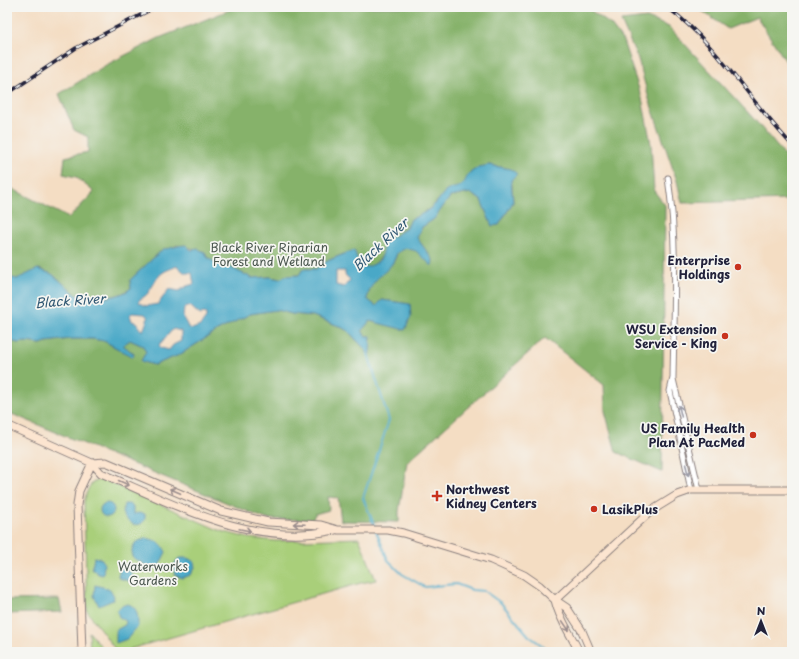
<svg xmlns="http://www.w3.org/2000/svg" width="799" height="659" viewBox="0 0 799 659" font-family="'Playpen Sans',sans-serif">
<rect width="100%" height="100%" fill="#f6f6f2"/>
<filter id="ink" filterUnits="userSpaceOnUse"><feTurbulence type="fractalNoise" baseFrequency=".025" numOctaves="2"/><feDisplacementMap in="SourceGraphic" scale="8" xChannelSelector="R" yChannelSelector="G"/><feConvolveMatrix kernelMatrix="1 2 1 2 8 2 1 2 1" color-interpolation-filters="sRGB"/></filter>
<filter id="wash" filterUnits="userSpaceOnUse"><feTurbulence type="fractalNoise" baseFrequency=".012" numOctaves="4" result="noise"/><feDisplacementMap in="SourceGraphic" scale="16" xChannelSelector="R" yChannelSelector="G"/><feGaussianBlur stdDeviation="0.9" result="paint"/><feColorMatrix in="noise" values="0 0 0 0 0 0 0 0 0 0 0 0 0 0 0 0 0 1.4 0 .05"/><feComposite in="paint" operator="in"/></filter>
<g filter="url(#wash)">
<rect width="100%" height="100%" fill="#f4ddc3"/>
<path fill="#a9cf7a" stroke="#66785a" d="M103,479L221,531L248,538L276,541L359,538L376,580L361,583L130,649L131,652H117L87,611L84,502C87,491 89,480 103,479Z
M89,632L106,652H90Z"/>
<path fill="#86b26a" stroke="#546a52" d="M237,7H586L611,25L623,41L642,98L651,144L654,191L665,205L662,472L616,452L605,411L604,385L545,338L407,462L399,511V522L341,521L338,498L328,497L329,510L315,514L312,520L266,519L7,412V340L18,343L26,342L41,344L46,342L70,339H93L104,341L133,357L134,354L123,345L130,340L143,346L146,352L141,361L154,365L179,355L217,331L250,314L276,310L292,314L313,316L339,326L348,331L365,349L369,355L371,336H365L362,330L370,321L405,329L410,304L382,300L376,306L367,299C369,291 371,282 378,276C387,268 394,266 397,253L406,248L416,250L432,265L433,260L417,238L422,227L434,219L450,197L470,193L481,200L492,226L499,225L513,202L511,169L489,165L458,188L445,192L433,206L421,215L411,219C406,232 402,228 394,237C384,249 382,264 365,268L358,261L354,250C341,256 326,259 316,269H303L299,275L285,276L280,279L270,277L252,278L221,263L214,262L207,257L205,252C196,248 187,248 177,245L170,249H163L130,280L131,288C116,300 96,297 79,297L52,274L39,269L17,279L7,277V186L69,218L94,192L76,177L63,174L65,157L88,152V137L74,130L59,94L106,65L159,38Z
M696,7H792V71L757,17L728,29Z
M647,18L669,27L754,119L792,164V200L682,203L677,181L649,99L638,59L621,21Z
M59,599L62,612L7,614V600Z"/>
<path fill="#48a8c7" stroke="#356581" fill-rule="evenodd" d="M489,165L511,169L517,174L511,180L513,202L499,225L492,226L481,200L470,193L450,197L434,219L422,227L417,238L433,260L432,266L416,251L406,248L397,253C390,276 373,272 367,299L376,306L382,300L410,304L411,317L405,330L370,321L362,330L365,336H371L370,352L369,356L365,349L348,331L339,326L313,316L292,314L276,310L250,314L217,331L179,355L154,365L141,361L146,352L143,346L130,340L123,345L134,354L133,357L104,341L93,339H70L46,342L41,344L26,342L18,343L7,340V277L17,279L38,269L52,274L79,297C96,298 117,300 131,288L130,280L163,249C172,249 177,245 186,245L191,250L198,249L205,252L207,257L214,262L221,263L252,278L270,277L280,279L285,276L299,275L303,269H316C327,259 341,256 354,250L358,261L365,267C378,265 386,257 382,243L407,228L411,219C421,215 430,210 437,202C440,199 442,194 445,192C456,184 462,192 468,174L479,167ZM177,266L185,273H192L194,284L187,286L179,291L169,289L158,304L146,306L139,302L140,299C151,295 152,283 160,275C165,270 171,269 177,266ZM336,271H345V275L350,280L344,287L336,285ZM187,306L191,307L200,315L203,313L206,314V318L200,326L192,329L188,327L183,317L184,309ZM132,313L145,314L148,318L143,331L139,328L138,323L132,321L130,315ZM173,329L181,331V341L173,345L169,350L161,348L159,345Z
M100 510a7 7 0 1 1 14 0a7 7 0 1 1-14 0Z
M124,504H129L133,507V514L138,513L145,514V520L141,524L134,525L125,518L122,513Z
M146,538C156,540 161,542 166,552L159,566L152,569L132,557V550L135,543Z
M94,557L102,559L104,565L103,575L98,574L92,568Z
M179,558H187L194,561L195,567L191,575L182,578L175,575C174,567 173,564 179,558Z
M121,568L130,571L135,581L132,582L119,578L118,575Z
M95,585L110,589L114,596L113,600L99,606L94,596Z
M128,604C138,607 138,616 138,626L127,639L116,643V630L125,625L126,621L119,617L117,611L121,606Z"/>
<g fill="none" stroke-linecap="round" stroke-linejoin="round">
<path stroke="#48a8c7" stroke-width="2" d="M368,354L389,420L363,498L375,527
M376,531L388,560L402,574L425,587L456,584L472,590L484,591L501,603L529,636L543,646L546,652"/>
</g>
</g>
<g filter="url(#ink)">
<g fill="none" stroke-linecap="round" stroke-linejoin="round">
<defs>
<path id="street" d="M668,178C678,244 674,311 673,378L670,391L691,490
M673,379L699,490"/>
<path id="secondary" d="M7,425L92,463L101,473C176,505 252,548 335,530
M92,463L106,462L221,511L268,522L321,525L338,530H388L403,533L491,560L524,575L540,586L555,600L567,608L582,631L591,652
M555,600L651,511L677,495L691,490H792
M555,600C559,619 571,634 579,652
M82,652L77,505L79,491L92,463"/>
</defs>
<use href="#street" stroke="#8b807f" stroke-width="7"/>
<use href="#secondary" stroke="#8b807f" stroke-width="9"/>
<use href="#street" stroke="#fff" stroke-width="5"/>
<use href="#secondary" stroke="#fce5d0" stroke-width="7"/>
<defs>
<path id="rail" d="M667,7C717,44 749,100 792,145
M7,94L76,48L156,7"/>
</defs>
<use href="#rail" stroke="#22223b" stroke-width="3.5"/>
<use href="#rail" stroke="#f6f6f2" stroke-width="2" stroke-dasharray="6" stroke-linecap="butt"/>
</g>
<defs><path id="oneway-shaft" d="M-6 0H5M1.5-3L5.5 0L1.5 3" fill="none" stroke-width="1.6" stroke-linecap="round" stroke-linejoin="round"/></defs>
<g stroke="#9c9ca7">
<use href="#oneway-shaft" transform="translate(680 411) rotate(-103)"/>
<use href="#oneway-shaft" transform="translate(687 470) rotate(76)"/>
</g>
<g stroke="#9a8d8d">
<use href="#oneway-shaft" transform="translate(124 483) rotate(24)"/>
<use href="#oneway-shaft" transform="translate(175 491) rotate(-157)"/>
<use href="#oneway-shaft" transform="translate(299 524) rotate(-178)"/>
<use href="#oneway-shaft" transform="translate(245 530) rotate(12)"/>
<use href="#oneway-shaft" transform="translate(566 626) rotate(56)"/>
</g>
</g>
<g fill="#c8321e" stroke="#f6f6f2" stroke-width="1.5">
<circle cx="738" cy="267" r="4"/>
<circle cx="725" cy="336" r="4"/>
<circle cx="753" cy="435" r="4"/>
<path d="M435 490h4v4h4v4h-4v4h-4v-4h-4v-4h4z"/>
<circle cx="594" cy="509" r="4"/>
</g>
<g text-anchor="middle" dominant-baseline="central" stroke-width="3.5" stroke-linejoin="round" paint-order="stroke">
<g font-size="12" fill="#4a564e" stroke="#f6f6f2">
<text x="269" y="247">Black River Riparian<tspan x="269" dy="14">Forest and Wetland</tspan></text>
<text x="153" y="566">Waterworks<tspan x="153" dy="14">Gardens</tspan></text>
</g>
<g font-size="12" font-weight="bold" fill="#22223b" stroke="#f6f6f2" text-anchor="end">
<text x="730" y="260">Enterprise<tspan x="730" dy="14">Holdings</tspan></text>
<text x="717" y="329">WSU Extension<tspan x="717" dy="14">Service - King</tspan></text>
<text x="745" y="428">US Family Health<tspan x="745" dy="14">Plan At PacMed</tspan></text>
<text x="446" y="489" text-anchor="start">Northwest<tspan x="446" dy="14">Kidney Centers</tspan></text>
<text x="602" y="509" text-anchor="start">LasikPlus</text>
</g>
<g font-size="13" font-style="italic" fill="#315873" stroke="#f6f6f2">
<text transform="translate(380 244) rotate(-43)">Black River</text>
<text transform="translate(70 300) rotate(-4)">Black River</text>
</g>
</g>
<rect width="799" height="659" fill="none" stroke="#f6f6f2" stroke-width="24"/>
<g transform="translate(761 621)" stroke="#f6f6f2" stroke-width="3" paint-order="stroke">
<path d="M0-3L7 15L0 10L-7 15Z" fill="#22223b"/>
<text y="-6" font-size="11" font-weight="bold" text-anchor="middle" fill="#22223b">N</text>
</g>
</svg>
